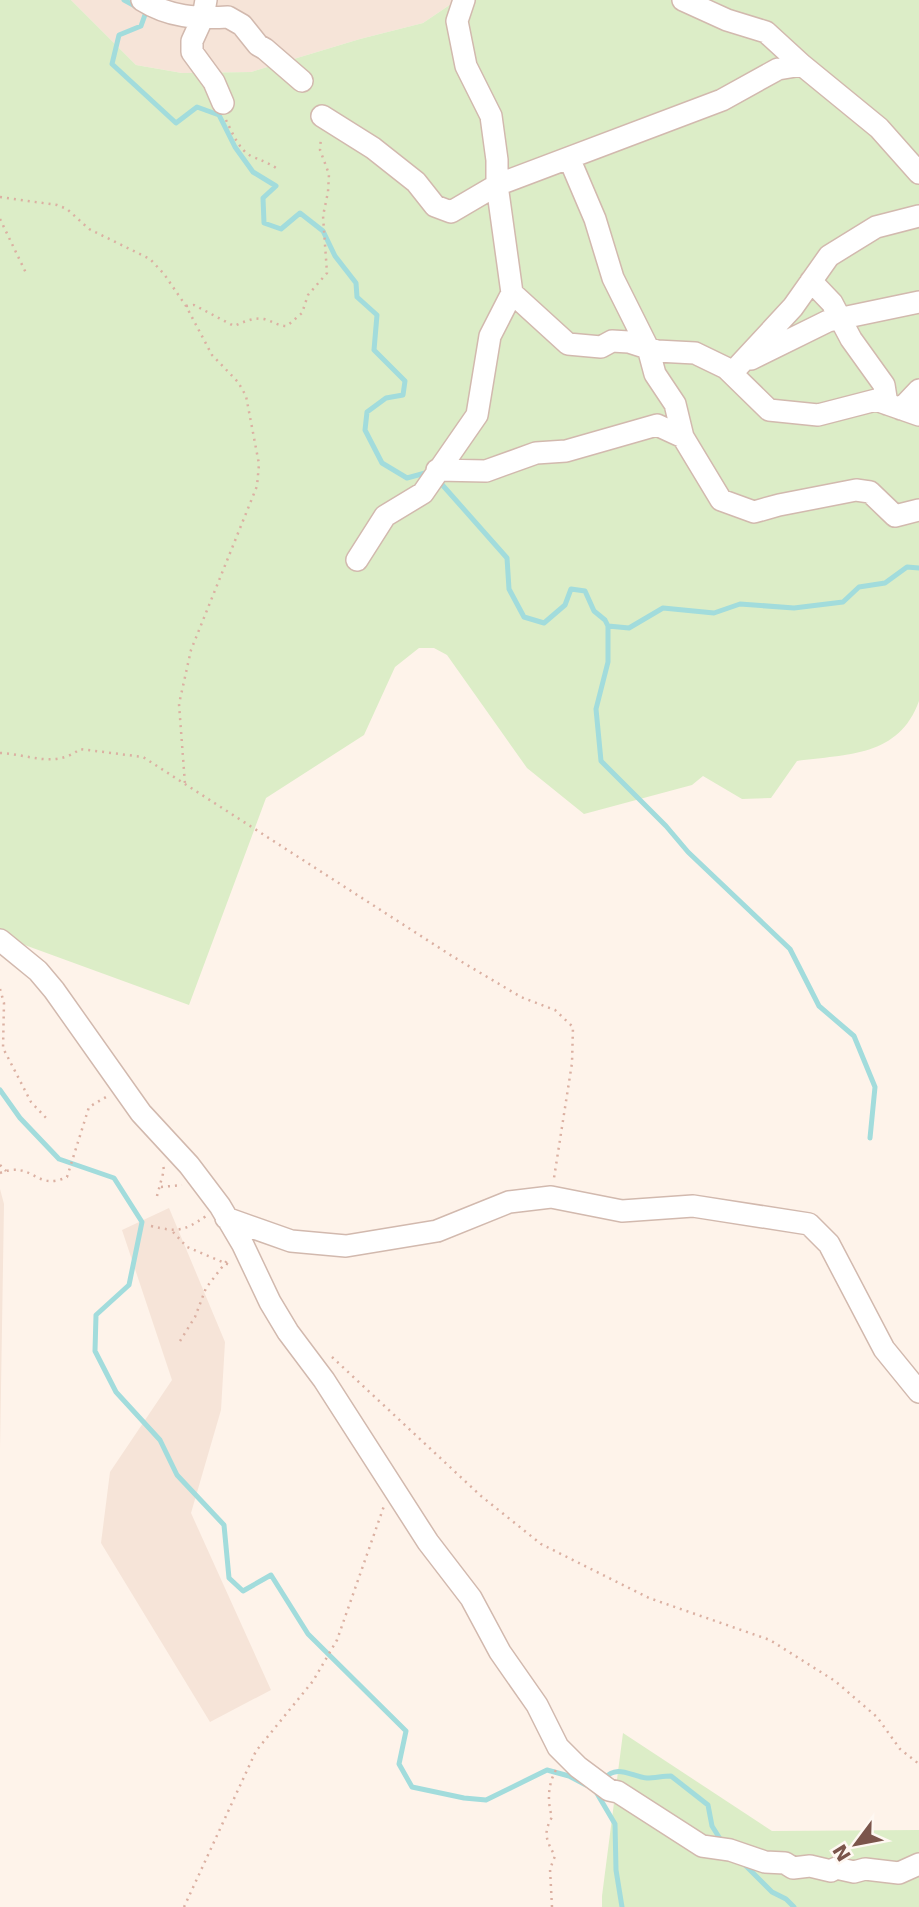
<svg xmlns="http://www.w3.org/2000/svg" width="919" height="1907" viewBox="0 0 919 1907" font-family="'DejaVu Sans',sans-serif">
<rect width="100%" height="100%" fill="#fef3ea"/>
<path fill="#f6e4d8" d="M71,0H457L423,23L360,39L251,72L182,73L136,65Z
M0,1189L4,1204L0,1450Z
M169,1208L225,1342L221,1410L191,1513L271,1690L210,1722L101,1543L110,1472L172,1380L122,1230Z"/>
<path fill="#dcedc7" d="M0,0H71L136,65L182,73L251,72L360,39L423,23L457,0H919V701C899,757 847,754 797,761L771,798L742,799L703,776L692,785L584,814L527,768L447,655L434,648H419L395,667L364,735L266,798L189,1005L0,936Z
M623,1733L772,1831L919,1830V1907H602V1896Z"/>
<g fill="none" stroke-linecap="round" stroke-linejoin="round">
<path stroke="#a2dcdc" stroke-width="5" d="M124,0L146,12L141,26L119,35L112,64L176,123L197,107L219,115L235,147L253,172L276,186L263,198L264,223L281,229L300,213L323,231L335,256L356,283L357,297L377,315L374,350L405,381L403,395L386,398L367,412L365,430L382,463L407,478L429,472
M438,480L507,558L509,589L524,617L544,623L565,605L571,589L585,591L594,611L605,620L608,626V662L596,709L601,761L666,826L688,852L790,949L819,1006L854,1036L875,1087L870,1138
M608,626L629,628L663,608L714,613L740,604L794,608L843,602L859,587L885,583L907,567L919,568
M0,1090L20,1118L59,1159L114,1178L142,1222L129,1285L96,1315L95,1351L116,1392L160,1440L177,1475L224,1525L229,1578L243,1591L271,1575L308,1634L406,1731L399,1764L412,1787L464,1798L486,1800L547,1770L569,1776L586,1785
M604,1779C617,1763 632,1777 647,1778C655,1778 663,1776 671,1776L708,1805L712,1826L722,1842
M595,1790L615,1824L616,1870L622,1907
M744,1864L772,1892L786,1899L794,1907"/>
<defs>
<path id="minor" d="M142,0C169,17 197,19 228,17L242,25L258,45L265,49L302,81
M206,0L203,17L192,41V52L214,82L223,103
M683,0L727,20L766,32L802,65
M322,116L373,148L416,182L435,206L451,212L497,185V160L491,116L466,66L457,21L464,0
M569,158L595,219L613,278L648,348L655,374L675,404L683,437L721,500L754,512L779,505L856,490L870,492L895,516L919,510
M811,281L832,303L851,339L884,385L887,404
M512,293L497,185L722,100L778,69L802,65L879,128L919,173
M751,359L828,321L919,302
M732,373L793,307L829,256L876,227L919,216
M901,409L919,390
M437,470L486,471L536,453L566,451L657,425L683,437
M357,560L385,516L423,493L477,415L490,336L512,293L568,344L601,347L612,341L629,342L657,351L695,353L726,368L769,410L818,415L876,400L919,415
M0,940L38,971L54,990L141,1113L189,1165L220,1206L243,1245L270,1302L288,1332L324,1380L428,1542L471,1598L500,1652L537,1705L558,1747L578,1767L609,1790L618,1792L702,1846L730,1850L765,1862L785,1863L793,1868L810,1866L831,1871L836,1868L854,1872L865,1869L899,1873L919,1864
M226,1218L291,1241L346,1246L437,1231L509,1202L551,1197L622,1211L693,1206L809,1224L829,1244L884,1349L919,1392"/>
</defs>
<use href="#minor" stroke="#d2b9ae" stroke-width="24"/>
<path stroke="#dbb0a2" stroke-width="2.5" stroke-dasharray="2 5" stroke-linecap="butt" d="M226,120C232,132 239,150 251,156C260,160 267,162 276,168
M0,197L57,205L67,209L89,229L150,259L164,274L186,306L212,355L238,382L246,396L259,464L257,486L191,650L179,704L185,784
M0,219L26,273
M186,306L194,305L234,326C244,322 253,317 264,319C272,321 278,326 287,326L302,313L308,295L327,273L323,216L328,192L329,174L320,150L321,137
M0,753C29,754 54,769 80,749L143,757L452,956L521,997L555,1010L573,1027L572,1063L554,1178
M0,989L4,1003L3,1048L31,1102L48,1120
M0,1165L6,1171
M0,1173C33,1160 36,1192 67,1177L89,1107L106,1097
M161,1187L182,1185
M157,1196L164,1170L163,1165
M151,1226C177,1232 183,1232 206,1216
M173,1232L187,1247L232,1266
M180,1341L195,1317L206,1288L229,1258
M332,1357L481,1496L541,1544L649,1598L770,1640L835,1681L877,1717L900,1749L919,1764
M184,1907L256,1751L313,1681L337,1640L384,1506
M552,1907L550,1869L555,1856C546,1840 543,1833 552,1817C547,1801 548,1784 556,1770"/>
<use href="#minor" stroke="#fff" stroke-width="21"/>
</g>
<g transform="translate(856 1844) rotate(238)" stroke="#fff8f2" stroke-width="5" paint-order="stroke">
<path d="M0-5L12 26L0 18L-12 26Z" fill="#7b554b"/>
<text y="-10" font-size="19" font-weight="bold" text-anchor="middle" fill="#7b554b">N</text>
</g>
</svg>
